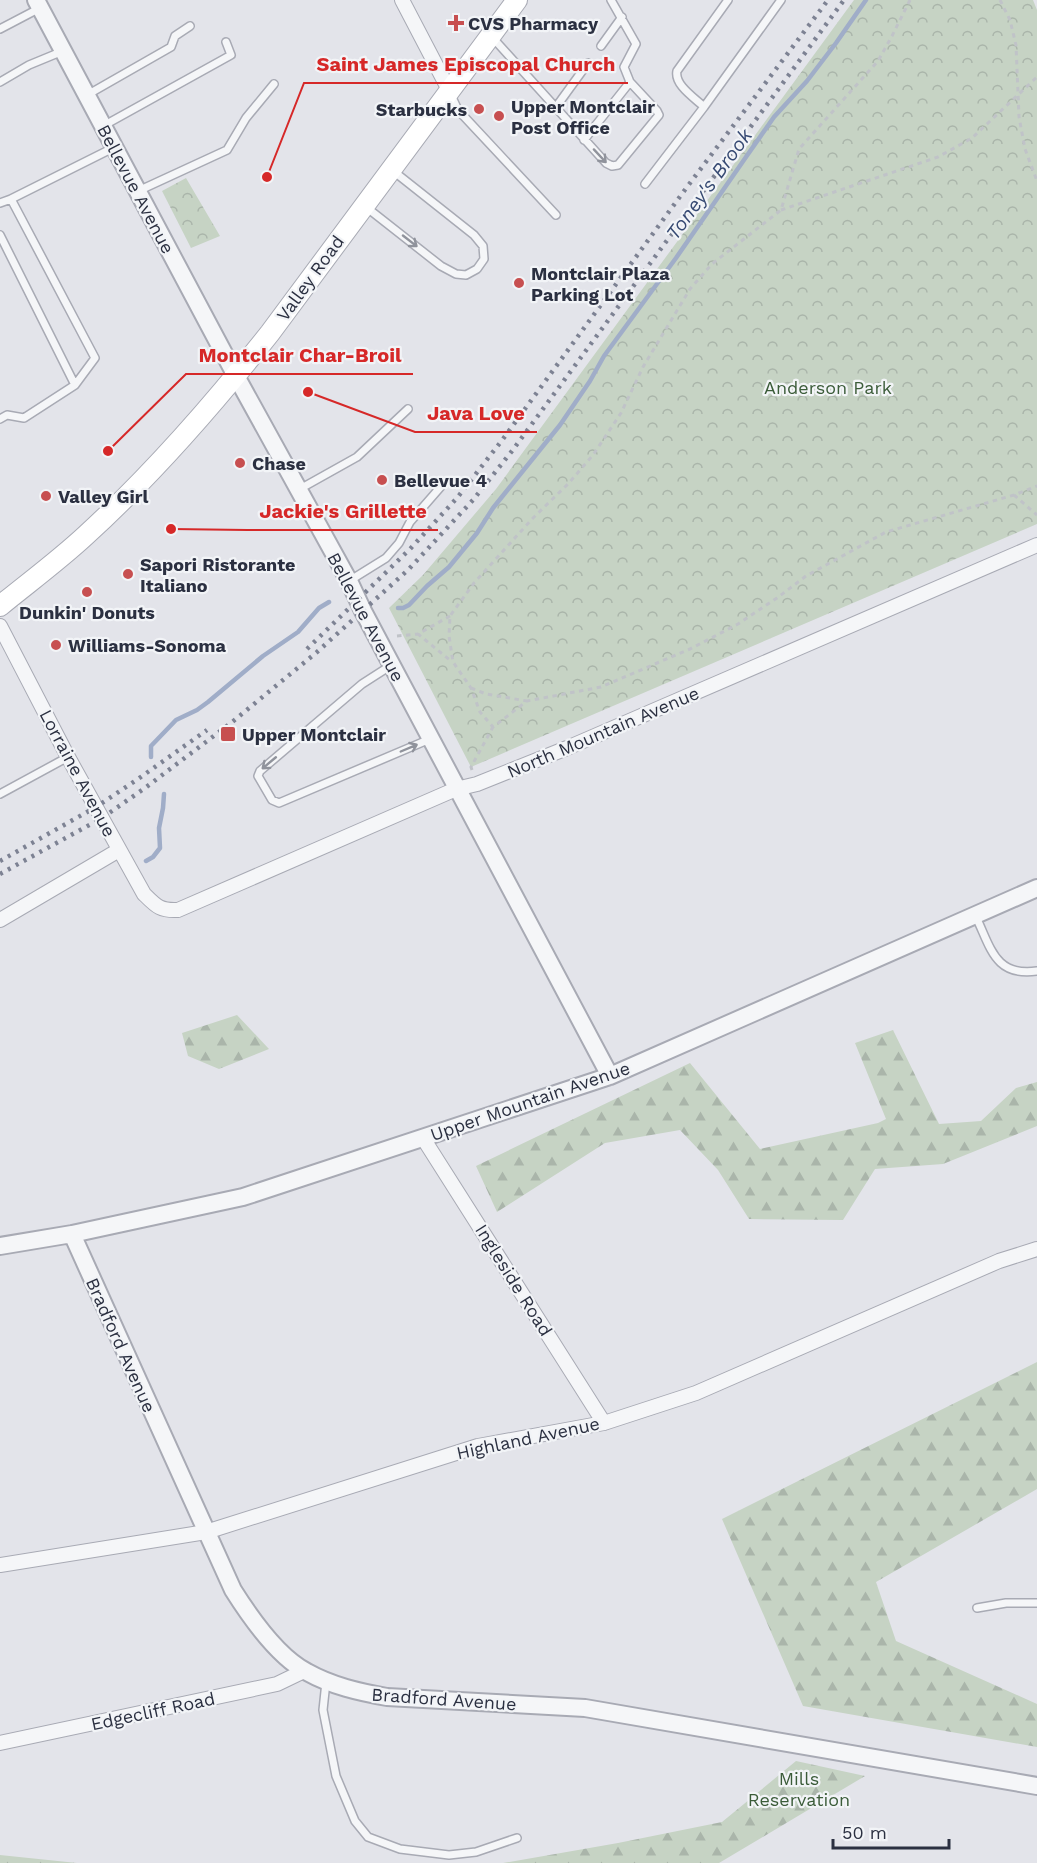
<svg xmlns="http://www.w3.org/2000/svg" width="1037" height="1863" viewBox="0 0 1037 1863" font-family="'Work Sans',sans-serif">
<defs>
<pattern id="forest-firs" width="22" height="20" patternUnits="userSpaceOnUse" patternTransform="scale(1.5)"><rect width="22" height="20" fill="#c6d3c4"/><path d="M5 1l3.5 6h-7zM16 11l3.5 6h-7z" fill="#aab5aa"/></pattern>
<pattern id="park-crowns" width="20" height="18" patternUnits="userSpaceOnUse" patternTransform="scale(1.5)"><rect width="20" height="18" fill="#c6d3c4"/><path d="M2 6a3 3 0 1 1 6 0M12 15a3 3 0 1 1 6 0" fill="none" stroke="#aab5aa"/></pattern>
</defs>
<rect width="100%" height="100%" fill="#e3e4ea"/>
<path fill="url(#forest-firs)" d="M237,1015L269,1049L219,1069L188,1056L182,1033Z
M893,1030L939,1124L981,1121L1016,1088L1037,1082V1126L943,1164L875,1169L843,1220L749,1219L718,1170L680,1130L605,1143L497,1212L476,1166L690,1063L760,1149L878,1123L886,1119L855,1043Z
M1037,1362V1489L876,1582L896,1641L1037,1704V1747L803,1706L722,1519Z
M796,1761L865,1776L719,1863H503L618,1843L722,1822Z
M0,1855L77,1863H0Z"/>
<path fill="url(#park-crowns)" d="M854,0H1033L1037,10V524L471,767L389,608L423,575L496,489Z
M186,178L220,236L191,248L162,191Z"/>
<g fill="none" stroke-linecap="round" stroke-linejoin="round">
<path stroke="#a0adc8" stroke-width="4.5" d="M398,608H403L409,605L427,586L449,567L477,533L493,508L560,425L590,381L604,356L676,258L746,157L774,117L807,81L836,43L866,0
M151,757V746L176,720L197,710L208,702L263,656L298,632L319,608L329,602
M146,861L153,857L160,848L159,828L163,808L164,794"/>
<defs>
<path id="service" d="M0,29L40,8
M492,37L606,163L612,166L618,165L659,115L657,111L630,82L624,67L636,44L611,0
M601,46L622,17
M0,82L29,65L63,51
M87,95L171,47L175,36L190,26
M451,95L458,110L556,215
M556,107L588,63
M704,107C695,98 674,85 677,71L728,0
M103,126L231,55L226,42
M584,140L630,82
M645,184L704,107L781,0
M138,191L227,150L246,118L274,84
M0,203L11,199
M366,207L441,266L456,274L466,275L477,269L484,259L483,246L474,235L392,170
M0,235L75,385
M0,419L7,415L24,418L75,385L95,358L11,199L113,148
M298,490L357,457L408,409
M349,581L386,558L399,543L410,522L444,483
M390,666L362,684L260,771L258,776L272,800L279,803L430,739
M0,794L68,757
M976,917C991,948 995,977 1037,971
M977,1608L1006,1603H1037
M326,1682L323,1710L336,1776L355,1821L368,1837L400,1849L449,1855L476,1852L517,1838"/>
<path id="minor" d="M402,0L449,90
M0,626L68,757L144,894C156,906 160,911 178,910L456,789L477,784L567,748L1037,545
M0,920L119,850
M423,1138L604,1423
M0,1565L206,1532L478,1446L604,1423L696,1393L999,1261L1037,1249
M0,1743L277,1684L304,1671"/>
<path id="tertiary" d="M36,0L236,376L349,581L363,611L610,1076
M72,1234L233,1590C250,1617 278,1657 307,1672C332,1686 359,1692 387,1697L585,1708L1037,1786
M0,1246L72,1234L243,1197L610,1076L1037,888"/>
<path id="secondary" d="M0,606C28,583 58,561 85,536C153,474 213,405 270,333L517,0"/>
</defs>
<use href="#service" stroke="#a8aab4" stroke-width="10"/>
<use href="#minor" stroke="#a8aab4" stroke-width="16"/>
<use href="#tertiary" stroke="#a8aab4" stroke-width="20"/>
<use href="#secondary" stroke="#a8aab4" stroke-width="22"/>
<path stroke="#c0c3c8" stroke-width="3" stroke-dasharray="4.5 4.5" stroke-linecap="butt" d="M910,0L892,36L878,61L799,149L781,210L712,264L690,289L643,367L621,413L593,455L568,484L533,518L474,583L450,616L449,636L453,662L471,688L480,712L493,727L527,701L601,687L690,649L738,624L777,598L806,576L886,532L1014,495L1037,486
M1000,0L1010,20L1016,45L1019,117L1025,149L1037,181
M781,210L938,157L972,138L1037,77
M1014,495L1037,515
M450,616L418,634L451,661
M397,636L418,634
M471,688L486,694L527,701
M472,770L471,767L493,727"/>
<use href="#service" stroke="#f5f6f8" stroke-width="7"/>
<use href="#minor" stroke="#f5f6f8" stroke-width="14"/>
<use href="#tertiary" stroke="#f5f6f8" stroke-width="16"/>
<use href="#secondary" stroke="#fff" stroke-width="20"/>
<path stroke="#7d8293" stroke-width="4.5" stroke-dasharray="3 6" stroke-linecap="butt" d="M307,649L410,549L457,498L503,439L687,187L828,0
M0,861L96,807L138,779L207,730
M0,874L102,818L145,788L231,723L317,652L408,570L473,500L512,451L844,0"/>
</g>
<defs><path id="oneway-shaft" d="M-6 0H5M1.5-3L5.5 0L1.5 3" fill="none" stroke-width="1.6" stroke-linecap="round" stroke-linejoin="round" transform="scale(1.5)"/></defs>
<g stroke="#90939c">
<use href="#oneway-shaft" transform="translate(600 156) rotate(47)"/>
<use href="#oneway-shaft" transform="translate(410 241) rotate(38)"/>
<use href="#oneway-shaft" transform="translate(409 748) rotate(-23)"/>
<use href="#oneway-shaft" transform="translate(269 763) rotate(140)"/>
</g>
<g fill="#c74f50" stroke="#f2f4f7" stroke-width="2">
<path d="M453 14h6v6h6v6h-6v6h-6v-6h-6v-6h6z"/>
<circle cx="479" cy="109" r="6"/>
<circle cx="499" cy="116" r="6"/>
<circle cx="519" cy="283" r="6"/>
<circle cx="240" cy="463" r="6"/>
<circle cx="382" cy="480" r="6"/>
<circle cx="46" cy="496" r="6"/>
<circle cx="128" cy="574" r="6"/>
<circle cx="87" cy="592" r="6"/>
<circle cx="56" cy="645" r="6"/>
<rect x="220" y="726" width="16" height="16" rx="3"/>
</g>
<g text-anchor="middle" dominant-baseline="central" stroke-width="4.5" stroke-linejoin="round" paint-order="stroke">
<g font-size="18" font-weight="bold" fill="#2b3041" stroke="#f2f4f7" text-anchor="start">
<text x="468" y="23">CVS Pharmacy</text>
<text x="511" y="106">Upper Montclair<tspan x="511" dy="21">Post Office</tspan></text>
<text x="467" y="109" text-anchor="end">Starbucks</text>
<text x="531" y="273">Montclair Plaza<tspan x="531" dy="21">Parking Lot</tspan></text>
<text x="252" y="463">Chase</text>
<text x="394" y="480">Bellevue 4</text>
<text x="58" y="496">Valley Girl</text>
<text x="140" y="564">Sapori Ristorante<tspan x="140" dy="21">Italiano</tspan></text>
<text x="87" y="612" text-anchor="middle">Dunkin' Donuts</text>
<text x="68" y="645">Williams-Sonoma</text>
<text x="242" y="734">Upper Montclair</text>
</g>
<g font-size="18" fill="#2b3041" stroke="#f2f4f7">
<text transform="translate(136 189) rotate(62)">Bellevue Avenue</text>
<text transform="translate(310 278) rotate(-54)">Valley Road</text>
<text transform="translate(366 617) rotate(62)">Bellevue Avenue</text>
<text transform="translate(603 732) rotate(-23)">North Mountain Avenue</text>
<text transform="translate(78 773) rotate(62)">Lorraine Avenue</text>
<text transform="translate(530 1101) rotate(-19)">Upper Mountain Avenue</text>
<text transform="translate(514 1280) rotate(58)">Ingleside Road</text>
<text transform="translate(121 1345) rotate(66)">Bradford Avenue</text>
<text transform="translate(528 1438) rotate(-12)">Highland Avenue</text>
<text transform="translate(444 1699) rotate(4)">Bradford Avenue</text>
<text transform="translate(153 1711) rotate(-12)">Edgecliff Road</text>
</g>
<g font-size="18" fill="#3b5c39" stroke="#f2f4f7">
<text x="828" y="387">Anderson Park</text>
<text x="799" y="1778">Mills<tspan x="799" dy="21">Reservation</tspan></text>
</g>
<g font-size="20" font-style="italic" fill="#374a73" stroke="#f2f4f7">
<text transform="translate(709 184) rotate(-54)">Toney's Brook</text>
</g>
</g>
<path fill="none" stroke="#d62828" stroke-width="2" d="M267 177L304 83H628M108 451L186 374H413M308 392L415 432H537M171 529L247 530H438"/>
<g fill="#d62828" stroke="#f2f4f7" stroke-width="2">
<circle cx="267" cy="177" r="6"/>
<circle cx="108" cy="451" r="6"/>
<circle cx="308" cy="392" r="6"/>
<circle cx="171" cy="529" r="6"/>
</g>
<g font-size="20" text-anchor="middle" font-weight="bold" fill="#d62828" stroke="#f2f4f7" stroke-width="4.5" stroke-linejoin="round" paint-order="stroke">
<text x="466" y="71">Saint James Episcopal Church</text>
<text x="300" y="362">Montclair Char-Broil</text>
<text x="476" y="420">Java Love</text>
<text x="343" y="518">Jackie's Grillette</text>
</g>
<path d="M833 1839v9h116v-9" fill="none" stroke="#2b3041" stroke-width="3"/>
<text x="842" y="1839" font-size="18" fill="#2b3041" stroke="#f2f4f7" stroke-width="4.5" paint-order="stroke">50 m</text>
</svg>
